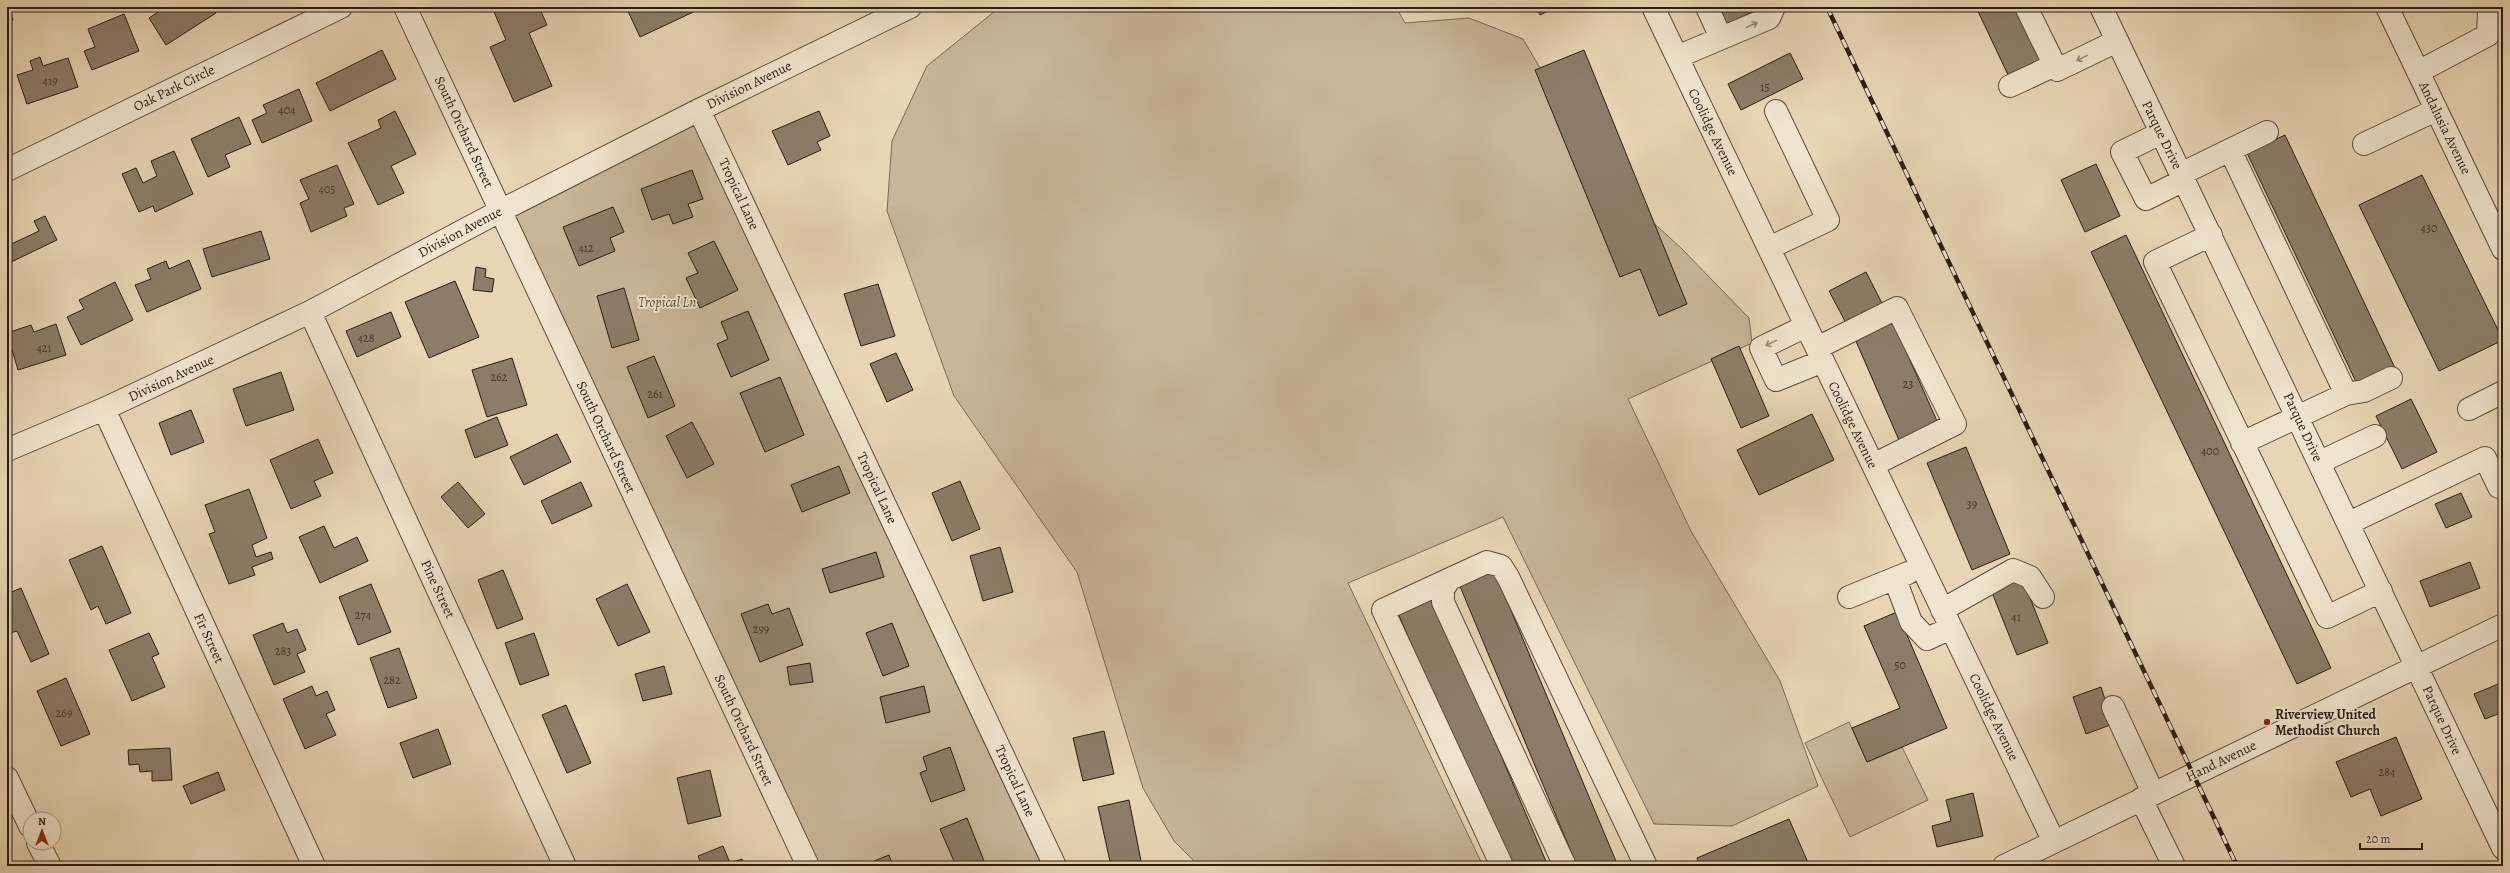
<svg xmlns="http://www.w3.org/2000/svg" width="2510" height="873" viewBox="0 0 2510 873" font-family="Alegreya,serif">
<rect width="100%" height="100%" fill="#e8d5b4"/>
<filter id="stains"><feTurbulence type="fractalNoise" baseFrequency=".005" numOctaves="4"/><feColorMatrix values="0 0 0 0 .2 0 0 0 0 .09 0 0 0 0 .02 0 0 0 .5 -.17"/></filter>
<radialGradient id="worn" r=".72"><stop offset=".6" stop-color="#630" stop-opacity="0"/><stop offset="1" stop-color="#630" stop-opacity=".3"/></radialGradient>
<path fill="#c8b699" stroke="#786a58" d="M1000,7H1396L1405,23L1469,18L1523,39L1553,90L1585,160L1682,249L1749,318L1752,343L1628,399L1691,531L1780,681L1818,786L1732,826L1654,824L1503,517L1348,583L1483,866H1199L1174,841L1143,788L1077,572L954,396L887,211L892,141L927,66Z
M694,125L1042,866H820L515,216Z
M1849,722L1867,762L1902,747L1928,800L1850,837L1805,743Z"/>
<path fill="#8c7d69" stroke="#291d17" d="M7,7L13,20L7,22Z
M166,7H212L216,13L166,45L149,18Z
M224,7H236L226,12Z
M492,7H539L547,25L529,33L552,86L514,102L490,47L506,40Z
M626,7H704L640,37Z
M1536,7H1556L1540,15Z
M1716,7H1763L1725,25Z
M1976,7H2019L2044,60L2009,77Z
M124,14L139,51L92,70L84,51L95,47L88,29Z
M382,50L396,79L330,111L316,83Z
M1584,50L1687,304L1659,316L1640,269L1620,277L1535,70Z
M1790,53L1803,79L1741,110L1728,84Z
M40,57L43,66L68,58L78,87L27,104L17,75L33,70L30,61Z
M299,89L312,121L262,143L252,120L267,113L263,105Z
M395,111L416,154L391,166L404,193L378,205L348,143L381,128L378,120Z
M819,111L830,136L817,142L821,150L788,165L772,131Z
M239,117L251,144L225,155L230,167L208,177L191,139Z
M2285,135L2395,368L2358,386L2247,153Z
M174,151L193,194L155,212L153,206L139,212L122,174L136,168L143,183L157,176L151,161Z
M2096,164L2120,216L2085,232L2061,180Z
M337,165L354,204L344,208L347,216L311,232L300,203L309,199L300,180Z
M692,170L703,199L688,204L693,217L673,224L669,214L652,220L641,189Z
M2422,175L2503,340L2439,371L2359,205Z
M613,207L624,232L610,238L615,251L579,266L563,227Z
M45,216L57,240L7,264V246L39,231L34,221Z
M261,231L270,259L212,277L203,249Z
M2126,235L2331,668L2297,684L2091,252Z
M714,241L738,290L700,308L686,278L698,273L688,253Z
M189,260L201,289L147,312L135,285L151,279L147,269L166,261L169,269Z
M476,267L486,269L485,277L494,279L492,292L473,290Z
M1866,272L1884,307L1847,325L1829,291Z
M455,281L479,337L429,358L405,302Z
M115,282L133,320L81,345L67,317L84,309L79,300Z
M878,284L895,336L861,346L844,294Z
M624,288L639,340L612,348L597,296Z
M748,311L769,360L731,377L717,344L728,339L721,322Z
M391,312L401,337L357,357L346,331Z
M1893,322L1941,430L1902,447L1855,339Z
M56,324L66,355L18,370L7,333L31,325L34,332Z
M1739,346L1769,416L1741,428L1711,359Z
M896,353L913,390L887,402L870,364Z
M654,356L675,406L648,418L627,367Z
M512,358L527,405L487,417L472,370Z
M281,372L294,410L246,426L233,389Z
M780,377L804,435L765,452L740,393Z
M2411,399L2437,452L2402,469L2376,416Z
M191,410L204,442L171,455L159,423Z
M1812,414L1834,460L1759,495L1737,450Z
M497,417L508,445L475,458L465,430Z
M692,422L714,464L687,478L666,436Z
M557,434L571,462L524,485L510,457Z
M318,439L333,473L314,481L321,496L291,509L270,460Z
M1966,447L2010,554L1972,570L1927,463Z
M839,466L850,493L802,512L791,485Z
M960,481L980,529L952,541L932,493Z
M458,482L485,514L468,528L441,497Z
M581,482L592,506L552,524L541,501Z
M249,489L267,538L252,545L256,557L271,552L273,559L252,567L255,575L229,584L209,534L215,532L205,505Z
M2461,493L2472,517L2446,528L2435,504Z
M324,526L334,548L357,537L368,561L320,583L299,537Z
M102,546L131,613L106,624L98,606L91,610L69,560Z
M1000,547L1013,592L983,601L970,556Z
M876,552L884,577L830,593L822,569Z
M2470,562L2480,588L2430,607L2420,581Z
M503,570L523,619L497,629L478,580Z
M1494,570L1618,866H1577L1459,584Z
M2022,578L2048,643L2017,655L1991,590Z
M371,584L391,632L358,645L339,597Z
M627,584L650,632L618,646L596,599Z
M21,588L49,654L31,662L17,631L7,634V594Z
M1434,598L1548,866H1506L1398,613Z
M768,604L772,614L789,608L803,645L760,662L741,614Z
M1897,612L1947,728L1867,762L1852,728L1900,708L1864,626Z
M283,623L287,633L297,629L306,650L297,654L305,672L274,685L253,635Z
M892,623L909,666L883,676L866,633Z
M149,633L159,654L152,657L165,687L132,701L109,650Z
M534,633L549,675L520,685L505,643Z
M399,648L417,698L388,708L370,658Z
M810,663L813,682L790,685L787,667Z
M664,666L672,694L643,701L635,674Z
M66,678L90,734L61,746L37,691Z
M2503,682V712L2485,719L2474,694Z
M312,686L316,696L327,691L335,710L326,714L336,735L305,749L283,699Z
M924,686L930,712L886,723L880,697Z
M2101,687L2113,724L2086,734L2073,697Z
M566,705L591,763L567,773L542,715Z
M438,729L451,764L413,778L400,743Z
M1104,731L1114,774L1083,781L1073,738Z
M2396,737L2422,799L2381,816L2370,789L2351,797L2336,762Z
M950,747L965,790L931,802L920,773L927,770L923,757Z
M170,748L172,780L152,781V771L140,772L139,764L129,765L128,750Z
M710,770L721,816L688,824L677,778Z
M218,772L225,790L191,804L183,786Z
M1973,793L1983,836L1937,847L1932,826L1951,821L1946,800Z
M1129,800L1142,866H1111L1098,807Z
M967,818L986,866H956L940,829Z
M1789,819L1809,865L1700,866L1697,858Z
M723,846L730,863L742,859L745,866H702L698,856Z
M889,855L893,866H862Z"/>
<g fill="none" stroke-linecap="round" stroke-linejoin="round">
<defs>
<path id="minor" d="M405,7L808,866
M1653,7L2054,842
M1707,7L1721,38
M2026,7L2057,70L2117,41
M2101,7L2503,848
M2387,7L2503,249
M1677,57L1769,18L1774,7
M2418,72L2488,35L2489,10
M2010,86L2055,65
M699,110L1055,866
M2161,133L2122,152L2146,199L2184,180
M2364,144L2436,110
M2230,150L2267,132
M7,170L341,7
M2181,174L2230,150L2346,394L2242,443
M2211,235L2155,262L2327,617L2381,591
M1769,248L1828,220L1776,111
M310,312L565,866
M1806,326L1761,348L1776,380L1823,361
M1817,348L1897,308L1955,424L1873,465
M2346,394L2364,391L2391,378
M104,409L314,866
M2469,409L2503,392
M7,450L104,409L310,312L500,211L699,110L910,7
M2320,462L2375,436
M2349,523L2485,458L2499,487
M1450,579L1383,610L1502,866
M1895,579L1911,622L1927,639L1951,628
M1849,597L1908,573
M1942,610L2013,570L2030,577L2043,597
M2113,707L2153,793
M7,778L30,826
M2141,799L2174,866
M38,843L50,866
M1565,866L1443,602V589L1450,579L1487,562L1501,566L1508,577L1646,866
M2004,866L2503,625"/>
</defs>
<use href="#minor" stroke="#594b3e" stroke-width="24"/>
<use href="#minor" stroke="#f0e4ce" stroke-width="22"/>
<defs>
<path id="rail" d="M1827,7L2237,866"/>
</defs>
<use href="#rail" stroke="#291d17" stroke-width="4.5"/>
<use href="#rail" stroke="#f0e4ce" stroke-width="3" stroke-dasharray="9" stroke-linecap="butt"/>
</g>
<defs><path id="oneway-shaft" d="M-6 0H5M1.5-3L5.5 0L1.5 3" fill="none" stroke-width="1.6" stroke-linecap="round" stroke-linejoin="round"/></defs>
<g stroke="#968a7c">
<use href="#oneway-shaft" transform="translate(1752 25) rotate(-23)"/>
<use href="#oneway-shaft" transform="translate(2082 58) rotate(154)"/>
<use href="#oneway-shaft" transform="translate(1771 343) rotate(154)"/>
</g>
<circle fill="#8f2418" stroke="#f0e4ce" stroke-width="1.5" cx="2267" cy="722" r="4"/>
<g text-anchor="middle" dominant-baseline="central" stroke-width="3.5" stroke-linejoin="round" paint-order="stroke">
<g font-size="12" fill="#42352c">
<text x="50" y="81">419</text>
<text x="1765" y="87">15</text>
<text x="287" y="110">404</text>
<text x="327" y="189">405</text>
<text x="2429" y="228">430</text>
<text x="586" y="248">412</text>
<text x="366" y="338">428</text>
<text x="44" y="348">421</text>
<text x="499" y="377">262</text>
<text x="1908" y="384">23</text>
<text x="655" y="394">261</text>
<text x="2210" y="451">400</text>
<text x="1972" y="504">39</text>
<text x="363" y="615">274</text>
<text x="2016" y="617">41</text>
<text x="761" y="629">299</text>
<text x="283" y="651">283</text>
<text x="1900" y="665">50</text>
<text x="392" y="680">282</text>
<text x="64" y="713">269</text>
<text x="2387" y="772">284</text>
</g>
<g font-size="14" fill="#291d17" stroke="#f0e4ce">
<text transform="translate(749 85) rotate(-26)">Division Avenue</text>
<text transform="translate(174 88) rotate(-26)">Oak Park Circle</text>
<text transform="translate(2445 128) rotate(64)">Andalusia Avenue</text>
<text transform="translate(464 132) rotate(65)">South Orchard Street</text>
<text transform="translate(1713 132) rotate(64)">Coolidge Avenue</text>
<text transform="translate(2162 135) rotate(64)">Parque Drive</text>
<text transform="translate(739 194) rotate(65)">Tropical Lane</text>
<text transform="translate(460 232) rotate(-28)">Division Avenue</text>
<text transform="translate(171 378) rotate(-25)">Division Avenue</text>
<text transform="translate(1853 425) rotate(64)">Coolidge Avenue</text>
<text transform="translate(2303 427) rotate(65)">Parque Drive</text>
<text transform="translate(606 437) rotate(65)">South Orchard Street</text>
<text transform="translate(877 488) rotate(65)">Tropical Lane</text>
<text transform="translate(438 589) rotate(65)">Pine Street</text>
<text transform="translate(209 638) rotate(65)">Fir Street</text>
<text transform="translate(1994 717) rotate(64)">Coolidge Avenue</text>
<text transform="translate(2442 720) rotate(65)">Parque Drive</text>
<text transform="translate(744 730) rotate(65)">South Orchard Street</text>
<text transform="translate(2221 761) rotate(-26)">Hand Avenue</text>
<text transform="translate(1015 781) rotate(65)">Tropical Lane</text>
</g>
<g font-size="14" font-style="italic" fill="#594b3e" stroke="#f0e4ce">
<text x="667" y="302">Tropical Ln</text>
</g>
<g font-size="14" font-weight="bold" fill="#291d17" stroke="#f0e4ce" text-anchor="start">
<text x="2275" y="714">Riverview United<tspan x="2275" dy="16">Methodist Church</tspan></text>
</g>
</g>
<rect width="2510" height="873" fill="none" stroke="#e8d5b4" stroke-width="24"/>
<rect x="8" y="8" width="2494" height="857" fill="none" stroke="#291d17" stroke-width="2"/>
<rect x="12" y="12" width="2486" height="849" fill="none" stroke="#291d17"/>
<g transform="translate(42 831)"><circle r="19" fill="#f0e4ce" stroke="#a09485"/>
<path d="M0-3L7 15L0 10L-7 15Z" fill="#8f2418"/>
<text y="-6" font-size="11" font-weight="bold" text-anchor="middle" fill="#291d17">N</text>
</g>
<path d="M2360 843v6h62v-6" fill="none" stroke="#291d17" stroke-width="2"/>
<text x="2366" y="843" font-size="12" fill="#291d17" stroke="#f0e4ce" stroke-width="3" paint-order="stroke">20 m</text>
<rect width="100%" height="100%" filter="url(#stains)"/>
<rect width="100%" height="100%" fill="url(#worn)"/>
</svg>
